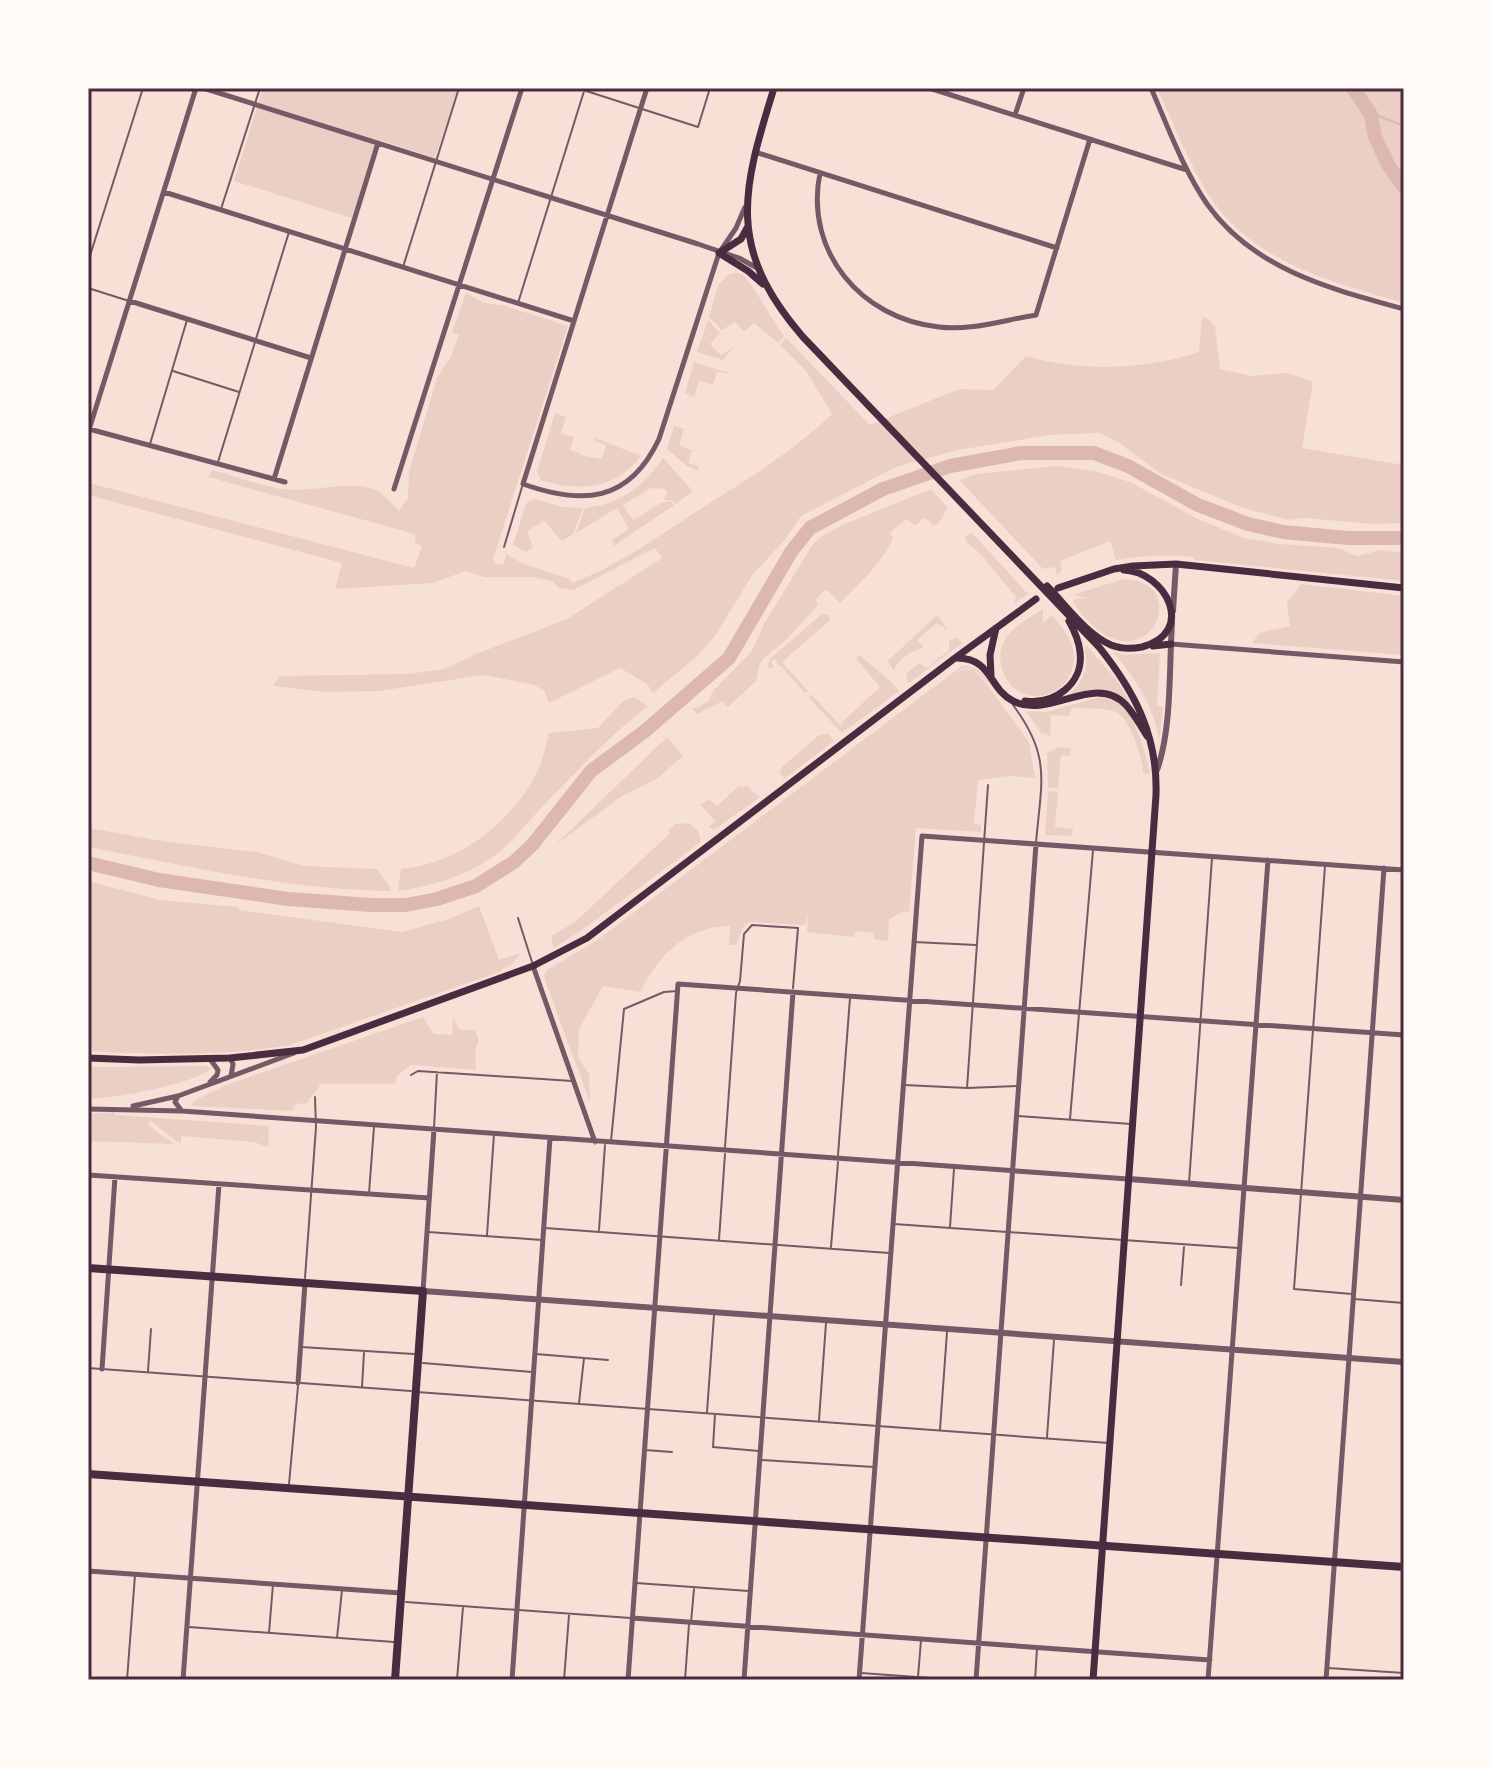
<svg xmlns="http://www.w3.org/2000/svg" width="1492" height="1768" viewBox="0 0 1492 1768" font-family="'IBM Plex Sans',sans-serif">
<rect width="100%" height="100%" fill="#f7e1d7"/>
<path fill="#ebcfc5" d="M263,88H458L435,158L377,139L352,218L234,181Z
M1157,88H1404V303C1332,282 1251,262 1208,194C1188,161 1173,123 1157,88Z
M729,274C735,273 737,272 743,275C749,278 776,326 784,336L778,343L754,323L744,332L735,322L722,330L709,317L718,285Z
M466,293L484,303L506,306L568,326L493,559L496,564H504L506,554L524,564L570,579L572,583C615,567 653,540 691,515C742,482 788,456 832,414L806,371L780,345L786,338L870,425L959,389L993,390L1026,356C1081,372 1144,370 1199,352L1202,317L1209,319L1215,327L1220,369L1252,376L1288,373L1313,382L1302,448L1404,465V523L1373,524L1304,518L1289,520L1246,509L1161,474L1118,442L1100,433L1050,435L958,450L896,467L801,516L784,541L753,574L715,636L696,657L653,693L647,684L620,668L549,703L544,690L531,684L483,675L379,691L327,692L273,686L280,676L407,674L445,669L476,654L567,619L662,558L655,548L573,590L559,588L552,581L531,577H484L466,571L433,583L335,589L342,563L88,495L89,483L414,568L422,547L415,542V534L208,477L212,470C235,476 260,486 284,489C311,492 347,481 370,488C382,491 391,503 399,511L408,498L409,472L437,378L450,358L459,335L452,332Z
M708,320L720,333L710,344L721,355L734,347L723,360L697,352Z
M694,362L732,374L717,372L713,385L699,381L694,397L685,393Z
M555,413L566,417L561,433L574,437L570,450L580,453V455L602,459L606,445L597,442L593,437L641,456C615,490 579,492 541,480L537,472Z
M674,426L684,429L679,446L692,450L688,463L698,466L700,471L687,466L667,449Z
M663,458L691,489V492L676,504L671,500H664L667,492L665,489L651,488L623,505L633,520L661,503L671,501L674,505L614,546L612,540L629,529L617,508L576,533L585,508C620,504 643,487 663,458Z
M1057,466L1095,471L1130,482L1198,519L1244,538L1279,544L1339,548L1357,556L1381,550L1404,553V581L1195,560L1194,557C1168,555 1142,555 1116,560L1110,541L1060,561L1062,568L1060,573L1055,575L1057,570L1053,567L1043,569L959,480L976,474Z
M931,489L948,508L938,524L933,525L925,518L915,525L906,519L890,533L893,538C882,563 859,584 840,603L828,591H823L816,600L818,605L787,639L764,658L760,663L756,681L729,706L726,707L723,701L697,714L691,708H697L708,701L713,691L752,651L765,622L813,544L825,534L845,524Z
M534,499L563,507L583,508L573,534L562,541L544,521L527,531L533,547L526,552L513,545L526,504Z
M972,533L1028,594L1014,603L1016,597L982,556L966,541L965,536Z
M1124,579C1200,582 1140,701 1073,602L1074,599L1089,598L1072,595Z
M1301,584L1404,596V655L1252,643L1259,633L1290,626L1287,603Z
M1043,609V623L1052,615C1060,625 1068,634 1072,646C1080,671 1061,698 1034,696C1005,694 990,658 1008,635C1017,624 1031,617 1043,609Z
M822,614L828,615L830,619L828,622L782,662L808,691L805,693L780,665L778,666L775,659L771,662L774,667L770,669L767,665L771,658Z
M937,615L948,630L937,623L917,640L924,648C913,649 896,661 894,671L886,659L889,660Z
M958,638L962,643L909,683L907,681L906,674L919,663L927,668L949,650V640Z
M1087,646L1116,679L1133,707C1112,683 1092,691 1065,699C1080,686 1092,667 1084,648Z
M1112,651L1124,655L1160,653L1157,706L1163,707L1159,741C1156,708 1133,675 1112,651Z
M860,655C874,668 887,676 899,691L842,733L809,698L811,694L842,727L841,723L880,687L856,659Z
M962,666C981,665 987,680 998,693C984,682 976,658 954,673L966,669L974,670L986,683L1029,742L1035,778L1009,776L978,780L974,824L981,825V832L916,828L909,913L904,911L889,919L888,941L874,939V933L856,931L854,937L807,932L808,913L805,925L749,922L743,927L736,945H729L730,926C685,927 659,955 640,992L603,986L579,1029L578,1057L589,1074L590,1102L547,986L544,975L547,970L596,941Z
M634,697L648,706C609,736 576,772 542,807C526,824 509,846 490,859C463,877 430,886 398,891L401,869C459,864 514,821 538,770C544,758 545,745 549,733L598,728L623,701Z
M1100,697C1109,699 1117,701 1124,707C1136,720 1147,757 1150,774L1143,773C1144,760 1129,717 1116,712C1104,707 1085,709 1072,708L1069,716L1051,715L1050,737L1046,733L1042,734L1026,711L1046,712Z
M829,734L834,741L784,779L780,772L782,767L819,735Z
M667,737L683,756L658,778L622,796L554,846Z
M1059,747L1071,748L1070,756L1061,755L1058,788H1048L1047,753Z
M740,785L742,788L746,785L760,797L714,830L709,827L715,821L700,805L709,799L717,806Z
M1048,791L1058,792L1055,827L1073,829L1072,836L1045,835Z
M689,823L698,831L701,842L582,930L554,948L551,936L575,922L670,833L668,830L675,824Z
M88,828L168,842L257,852L304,866L378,869C381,878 388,881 391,891C288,890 188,866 88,847Z
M88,881L160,900L237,907L239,910L402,932L449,919L479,906L499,960L521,953L511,965L502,969V971L290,1045C225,1056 154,1055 88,1051Z
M423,1017L434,1034L452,1035L453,1018L460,1030H475L479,1040L475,1050L476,1070L411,1065L397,1076L395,1084H321L307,1103L296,1104L292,1111L192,1106L193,1101L226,1085Z
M207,1066L211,1068C194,1085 114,1098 88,1099V1067Z
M114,1112L115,1115L269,1126L268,1147L254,1142L181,1136V1144L149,1120V1126L174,1144L88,1141V1114Z"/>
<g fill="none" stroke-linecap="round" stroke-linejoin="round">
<path stroke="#dcb8b0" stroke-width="2" d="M1369,112L1404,126"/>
<path stroke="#dcb8b0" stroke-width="14" d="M1353,88L1371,115L1375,137L1389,166L1404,187
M88,863L159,880L288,899L371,905H406L437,899L476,886L514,862L533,844L591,771L645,731L729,658L791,552L810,528L883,489L950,466L1021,453H1094L1128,466L1198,505L1248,524L1283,532L1348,538H1404"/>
<path stroke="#755966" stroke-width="2" d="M577,88L698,127L710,88
M221,209L260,88
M88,262L143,88
M403,267L459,88
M88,288L129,301
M518,303L585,88
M173,371L239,392
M150,444L187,320
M218,462L289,232
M504,547L522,487
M1013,705C1052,757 1041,782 1036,843
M1325,866L1294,1289L1352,1294
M518,918L532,962
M914,942L976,945
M411,1075L418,1071L572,1081
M904,1085L967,1088L1017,1086
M967,1088L988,785
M1018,1116L1131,1124
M1070,1119L1093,850
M434,1128L437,1072
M611,1141L624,1009L664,992L677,991
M725,1147L736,993L740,981L744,934L752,925L798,928L793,988
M838,1155L850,998
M1189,1183L1212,858
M369,1193L374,1127
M894,1224L1238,1248
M950,1227L954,1169
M545,1228L889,1253
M599,1230L605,1145
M428,1232L542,1240
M487,1235L494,1134
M719,1240L725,1154
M831,1247L838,1162
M305,1278L316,1127L315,1097
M1181,1285L1184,1247
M1354,1299L1404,1303
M301,1347L414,1354
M536,1354L608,1360
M423,1363L532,1372
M88,1368L295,1383
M148,1371L151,1329
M301,1383L411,1391
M362,1387L364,1353
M417,1392L1109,1443
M579,1403L584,1358
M707,1412L714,1315
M715,1414L713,1447L759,1451
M819,1420L826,1323
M940,1429L947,1332
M1047,1437L1054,1340
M645,1450L672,1452
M761,1460L874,1467
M289,1484L298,1386
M636,1583L749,1591
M406,1602L631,1618
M691,1622L694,1589
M189,1627L394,1642
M269,1633L273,1584
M337,1638L342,1590
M1328,1668L1404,1673
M861,1673L959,1680
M918,1677L921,1640
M127,1680L135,1575
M457,1680L463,1607
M564,1680L569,1615
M685,1680L689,1624
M1035,1680L1037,1649"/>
<path stroke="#755966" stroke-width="5" d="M203,88L698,244L739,258L757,268
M647,88L523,484C582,505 629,503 659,439L719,253L736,228L745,207
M929,88L1187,170
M1151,88C1168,127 1183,169 1207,204C1254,270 1331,289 1404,309
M1015,115L1024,88
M755,152L1057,248
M820,173C804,251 861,319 939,327C971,331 1004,320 1036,315L1090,139
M164,192L574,321
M130,301L311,358
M89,429L285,482
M88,433L196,88
M274,479L378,143
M394,489L522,88
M1171,644L1404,662
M533,966L595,1142
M230,1058L233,1064L231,1076
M210,1059L218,1070L217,1075L210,1082
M133,1106L178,1096
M88,1109L182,1111L1128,1179
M181,1110L175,1102L178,1096L294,1053
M88,1175L429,1198
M423,1291L434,1129
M102,1369L115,1177
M298,1383L305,1283
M88,1571L401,1593
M632,1618L1210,1660
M183,1680L219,1184
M512,1680L550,1138
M628,1680L678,984L1404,1035
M744,1680L793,992
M859,1680L922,836L1404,870
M976,1680L1036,844
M1208,1680L1268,860
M1326,1680L1384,868"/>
<path stroke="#755966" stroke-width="6" d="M1173,611L1176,564
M1157,770C1172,729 1169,667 1172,623
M1129,1179L1404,1200
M423,1291L1404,1362"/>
<path stroke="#4a2c40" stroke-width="7" d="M774,88C742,191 726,248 803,337L1099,647C1135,692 1158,736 1156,795L1093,1680
M747,228L741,239L719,253L748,271L763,284
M1047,586C1066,605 1086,634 1111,645C1121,649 1132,649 1142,647C1197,632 1166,572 1124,570
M1058,588L1114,569L1133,566L1176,564L1404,588
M1153,646L1171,644
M957,658C992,658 989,689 1013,701C1050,720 1094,672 1126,705C1134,714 1141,726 1147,736
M991,675L990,655L996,628
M1025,701C1054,705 1084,684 1080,652C1079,641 1074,630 1069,621
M88,1058L139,1060L230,1058L303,1050L533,966L587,938L955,658L1036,599"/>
<path stroke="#4a2c40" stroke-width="8" d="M88,1268L423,1291L395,1680
M88,1474L1404,1567"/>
</g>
<rect width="1492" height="1768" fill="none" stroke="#fffaf5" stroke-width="180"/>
<rect x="90" y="90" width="1312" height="1588" fill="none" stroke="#4a2c40" stroke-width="3"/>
</svg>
